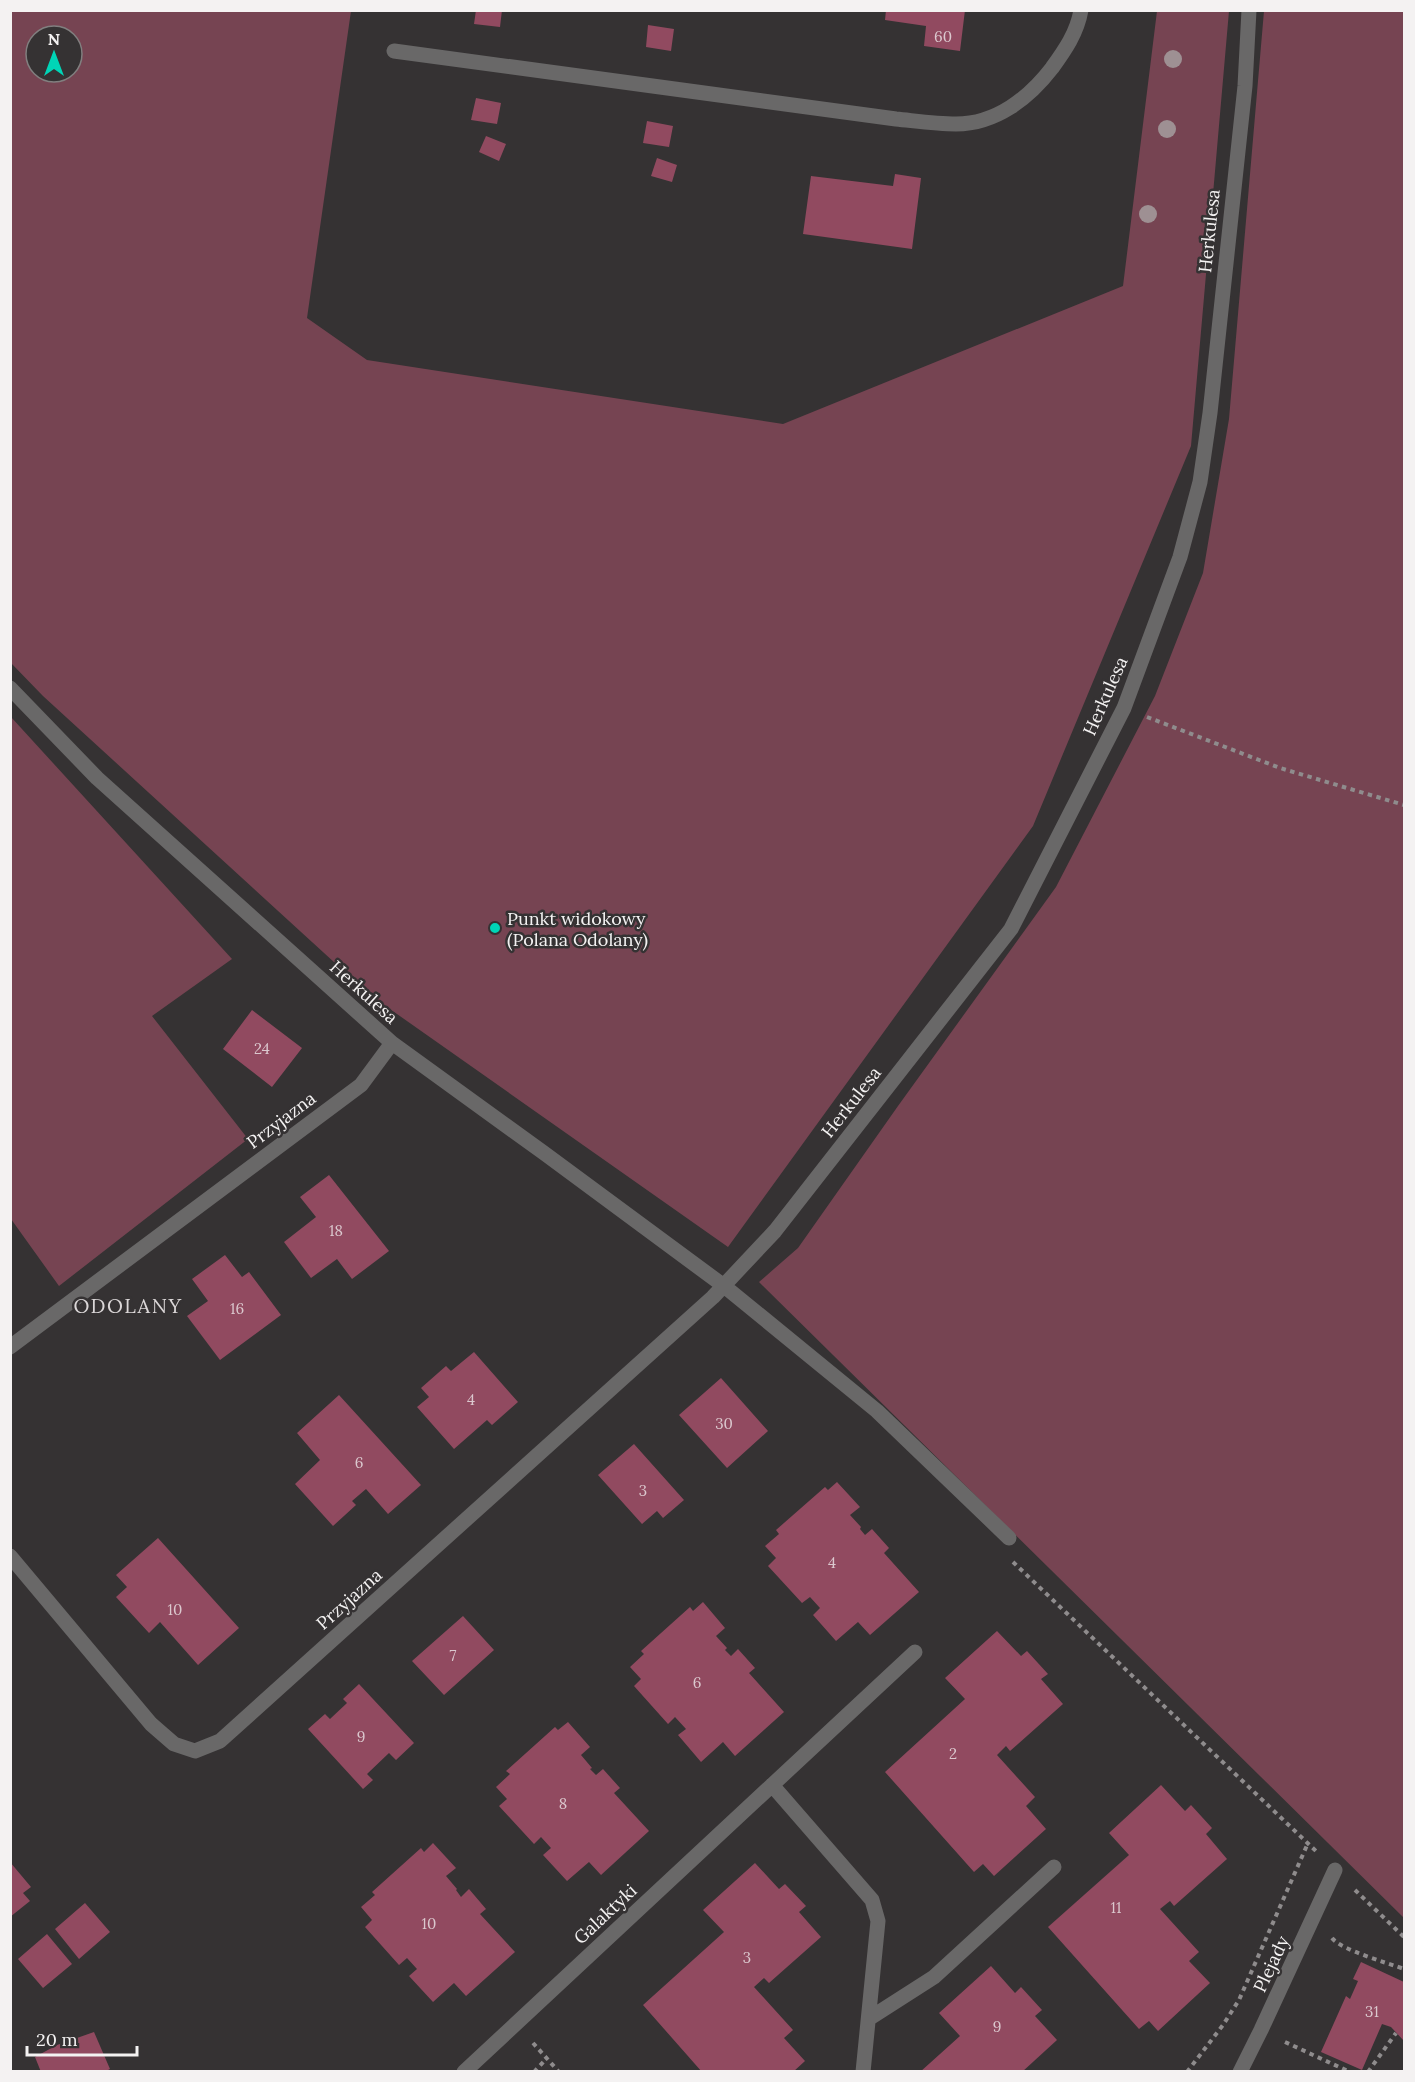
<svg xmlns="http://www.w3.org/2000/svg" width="1415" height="2082" viewBox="0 0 1415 2082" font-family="Lora,serif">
<rect width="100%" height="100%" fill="#353233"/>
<path fill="#764452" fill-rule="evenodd" d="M10,11H351L307,318L367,360L783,424L1123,286L1157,11H1229L1191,446L1033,826L728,1247L370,995L43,696L11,663ZM36,36H72V72H36Z
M1264,11H1404V1918L759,1282L798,1248L898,1106L1056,887L1155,696L1203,573L1229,419Z
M11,717L232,959L152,1016L248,1139L59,1286L11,1219Z"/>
<path fill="#914a60" d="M476,10H502L500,27L474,24Z
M886,10H965L960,51L924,46L926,26L885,20Z
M648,25L674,29L671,51L646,47Z
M476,98L501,103L497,124L471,120Z
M647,121L673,126L669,147L643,143Z
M486,136L506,144L499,161L479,152Z
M657,158L677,165L672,182L651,176Z
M895,174L921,178L912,249L803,234L811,176L893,186Z
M252,1010L302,1048L272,1087L223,1049Z
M329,1175L389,1251L352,1279L337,1259L311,1278L284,1242L316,1217L300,1197Z
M225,1255L242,1277L249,1272L281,1315L220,1360L187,1316L208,1301L192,1279Z
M474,1352L518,1402L492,1425L487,1420L454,1449L417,1407L429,1397L421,1388L446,1366L451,1371Z
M721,1378L768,1431L727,1468L679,1415Z
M339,1395L421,1485L388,1514L366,1489L352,1501L356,1505L333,1526L295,1484L320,1460L297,1433Z
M634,1444L684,1500L663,1518L657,1511L642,1524L598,1475Z
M837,1482L860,1507L850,1515L861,1527L860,1529L865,1535L872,1529L889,1548L884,1553L919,1592L870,1635L858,1622L836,1641L813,1615L820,1608L810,1597L802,1603L768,1566L776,1558L765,1546L779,1534L776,1530L825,1487L828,1490Z
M158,1538L239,1628L198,1665L160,1622L149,1633L116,1597L127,1587L116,1575Z
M703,1602L725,1628L716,1636L727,1648L725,1650L731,1656L738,1649L755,1668L749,1673L784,1712L735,1756L723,1742L701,1762L678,1735L686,1729L675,1717L668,1724L634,1686L641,1679L630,1667L644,1654L641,1651L690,1607L693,1611Z
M463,1616L494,1650L444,1695L412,1661Z
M997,1631L1021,1656L1027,1651L1048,1674L1041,1679L1063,1704L1010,1751L1006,1746L997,1755L1035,1797L1026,1806L1046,1829L994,1876L983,1864L974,1872L885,1772L965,1699L945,1678Z
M359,1684L414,1743L396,1760L389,1753L367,1774L373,1780L363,1789L308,1729L325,1714L330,1719L347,1703L343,1699Z
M568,1722L590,1747L581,1755L592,1768L590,1769L596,1775L603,1769L620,1788L614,1793L649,1831L601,1875L589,1862L567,1881L543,1855L551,1848L541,1837L534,1844L499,1806L507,1799L496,1787L510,1774L506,1771L555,1727L558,1730Z
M1161,1785L1185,1811L1191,1805L1212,1828L1206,1834L1227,1859L1174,1906L1170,1901L1160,1909L1199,1952L1189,1961L1210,1983L1158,2031L1149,2021L1139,2029L1048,1927L1129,1855L1109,1833Z
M433,1843L456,1868L446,1876L457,1889L456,1890L461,1897L469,1889L486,1909L480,1914L515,1952L466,1996L454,1983L433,2002L409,1976L417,1969L407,1958L399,1965L365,1927L372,1920L361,1907L375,1895L372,1892L421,1848L424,1852Z
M10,1862L31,1887L23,1893L30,1901L10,1917Z
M755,1863L779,1889L785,1884L806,1906L799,1912L821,1937L769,1983L764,1978L754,1987L793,2030L784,2038L805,2061L793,2072H702L643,2005L724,1932L703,1910Z
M85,1903L110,1932L79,1959L55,1929Z
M47,1934L72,1964L43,1988L18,1959Z
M1361,1962L1404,1982V2041L1391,2027L1382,2024L1362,2070L1321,2052L1346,1996L1350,1999L1358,1981L1353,1979Z
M991,1966L1015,1993L1021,1987L1042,2010L1035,2016L1057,2040L1022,2072H920L960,2036L939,2013Z
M94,2032L110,2069L104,2072H41L35,2057L57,2045Z"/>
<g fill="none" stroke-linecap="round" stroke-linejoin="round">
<path stroke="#8f8c8d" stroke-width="4" stroke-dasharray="4.5 4.5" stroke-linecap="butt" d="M1147,717L1280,768L1404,805
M1013,1562L1318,1853
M1355,1890L1404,1937
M1332,1938C1341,1950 1388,1963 1404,1969
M1285,2042L1350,2072
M533,2043L559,2072
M534,2072L547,2058
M1187,2072L1223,2025L1239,2000L1308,1843
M1368,2072L1396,2033"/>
<path stroke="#696868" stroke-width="15" d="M394,51L896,119C916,121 936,124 956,124C996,124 1029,98 1052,68C1065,50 1077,33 1081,10
M772,1785L872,1900L878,1921L863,2072
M870,2018L934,1977L1054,1867
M464,2072L915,1652"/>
<path stroke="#696868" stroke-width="15" d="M10,688L97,778L392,1043L544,1153L724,1286L877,1411L1009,1538
M10,1347L361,1085L392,1043
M10,1556L151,1724L174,1744L195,1751L220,1741L713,1297L775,1231L1011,929L1124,708L1180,557L1200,482L1210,413L1245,86L1249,10
M1240,2072L1261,2030L1335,1870"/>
</g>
<g fill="#9e9093">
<circle cx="1173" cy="59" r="9"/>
<circle cx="1167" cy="129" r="9"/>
<circle cx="1148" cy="214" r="9"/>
</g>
<circle fill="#00d5b7" stroke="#353233" stroke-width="2" cx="495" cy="928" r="6"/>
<g text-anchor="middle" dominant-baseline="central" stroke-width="5" stroke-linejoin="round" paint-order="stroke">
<g font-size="15" fill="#dbc8ce">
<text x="943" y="36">60</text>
<text x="262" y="1048">24</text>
<text x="336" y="1230">18</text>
<text x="237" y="1308">16</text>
<text x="471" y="1399">4</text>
<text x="724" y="1423">30</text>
<text x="359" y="1462">6</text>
<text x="643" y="1490">3</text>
<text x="832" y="1562">4</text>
<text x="175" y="1609">10</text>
<text x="453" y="1655">7</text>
<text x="697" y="1682">6</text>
<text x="361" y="1736">9</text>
<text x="953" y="1753">2</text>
<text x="563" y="1803">8</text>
<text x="1116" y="1907">11</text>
<text x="429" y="1923">10</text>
<text x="747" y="1957">3</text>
<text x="1372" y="2011">31</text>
<text x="997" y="2026">9</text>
</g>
<g font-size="18" fill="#f4f2f2" stroke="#353233">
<text transform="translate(1209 231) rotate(-84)">Herkulesa</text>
<text transform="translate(1105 696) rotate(-66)">Herkulesa</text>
<text transform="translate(364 992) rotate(42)">Herkulesa</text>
<text transform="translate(851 1102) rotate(-52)">Herkulesa</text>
<text transform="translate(281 1120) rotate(-37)">Przyjazna</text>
<text transform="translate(349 1599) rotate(-42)">Przyjazna</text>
<text transform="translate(605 1914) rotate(-43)">Galaktyki</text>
<text transform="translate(1271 1964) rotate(-65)">Plejady</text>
</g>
<g font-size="18" fill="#f4f2f2" stroke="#353233" text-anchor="start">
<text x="507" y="918">Punkt widokowy<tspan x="507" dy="21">(Polana Odolany)</tspan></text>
</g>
<g font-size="20" letter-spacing="1.5" fill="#dbd7d8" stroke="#353233">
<text x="128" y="1305">ODOLANY</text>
</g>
</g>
<rect width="1415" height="2082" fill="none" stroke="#f4f2f2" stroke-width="24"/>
<g transform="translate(54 54)"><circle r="28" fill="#353233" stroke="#817f7f" stroke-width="1.5"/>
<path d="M0-4.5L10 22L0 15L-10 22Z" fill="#00d5b7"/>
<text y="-9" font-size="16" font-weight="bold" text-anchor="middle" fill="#f4f2f2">N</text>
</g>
<path d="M27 2046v9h110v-9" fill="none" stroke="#f4f2f2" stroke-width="3"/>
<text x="36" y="2046" font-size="18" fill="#f4f2f2" stroke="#353233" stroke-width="4.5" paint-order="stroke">20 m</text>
</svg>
